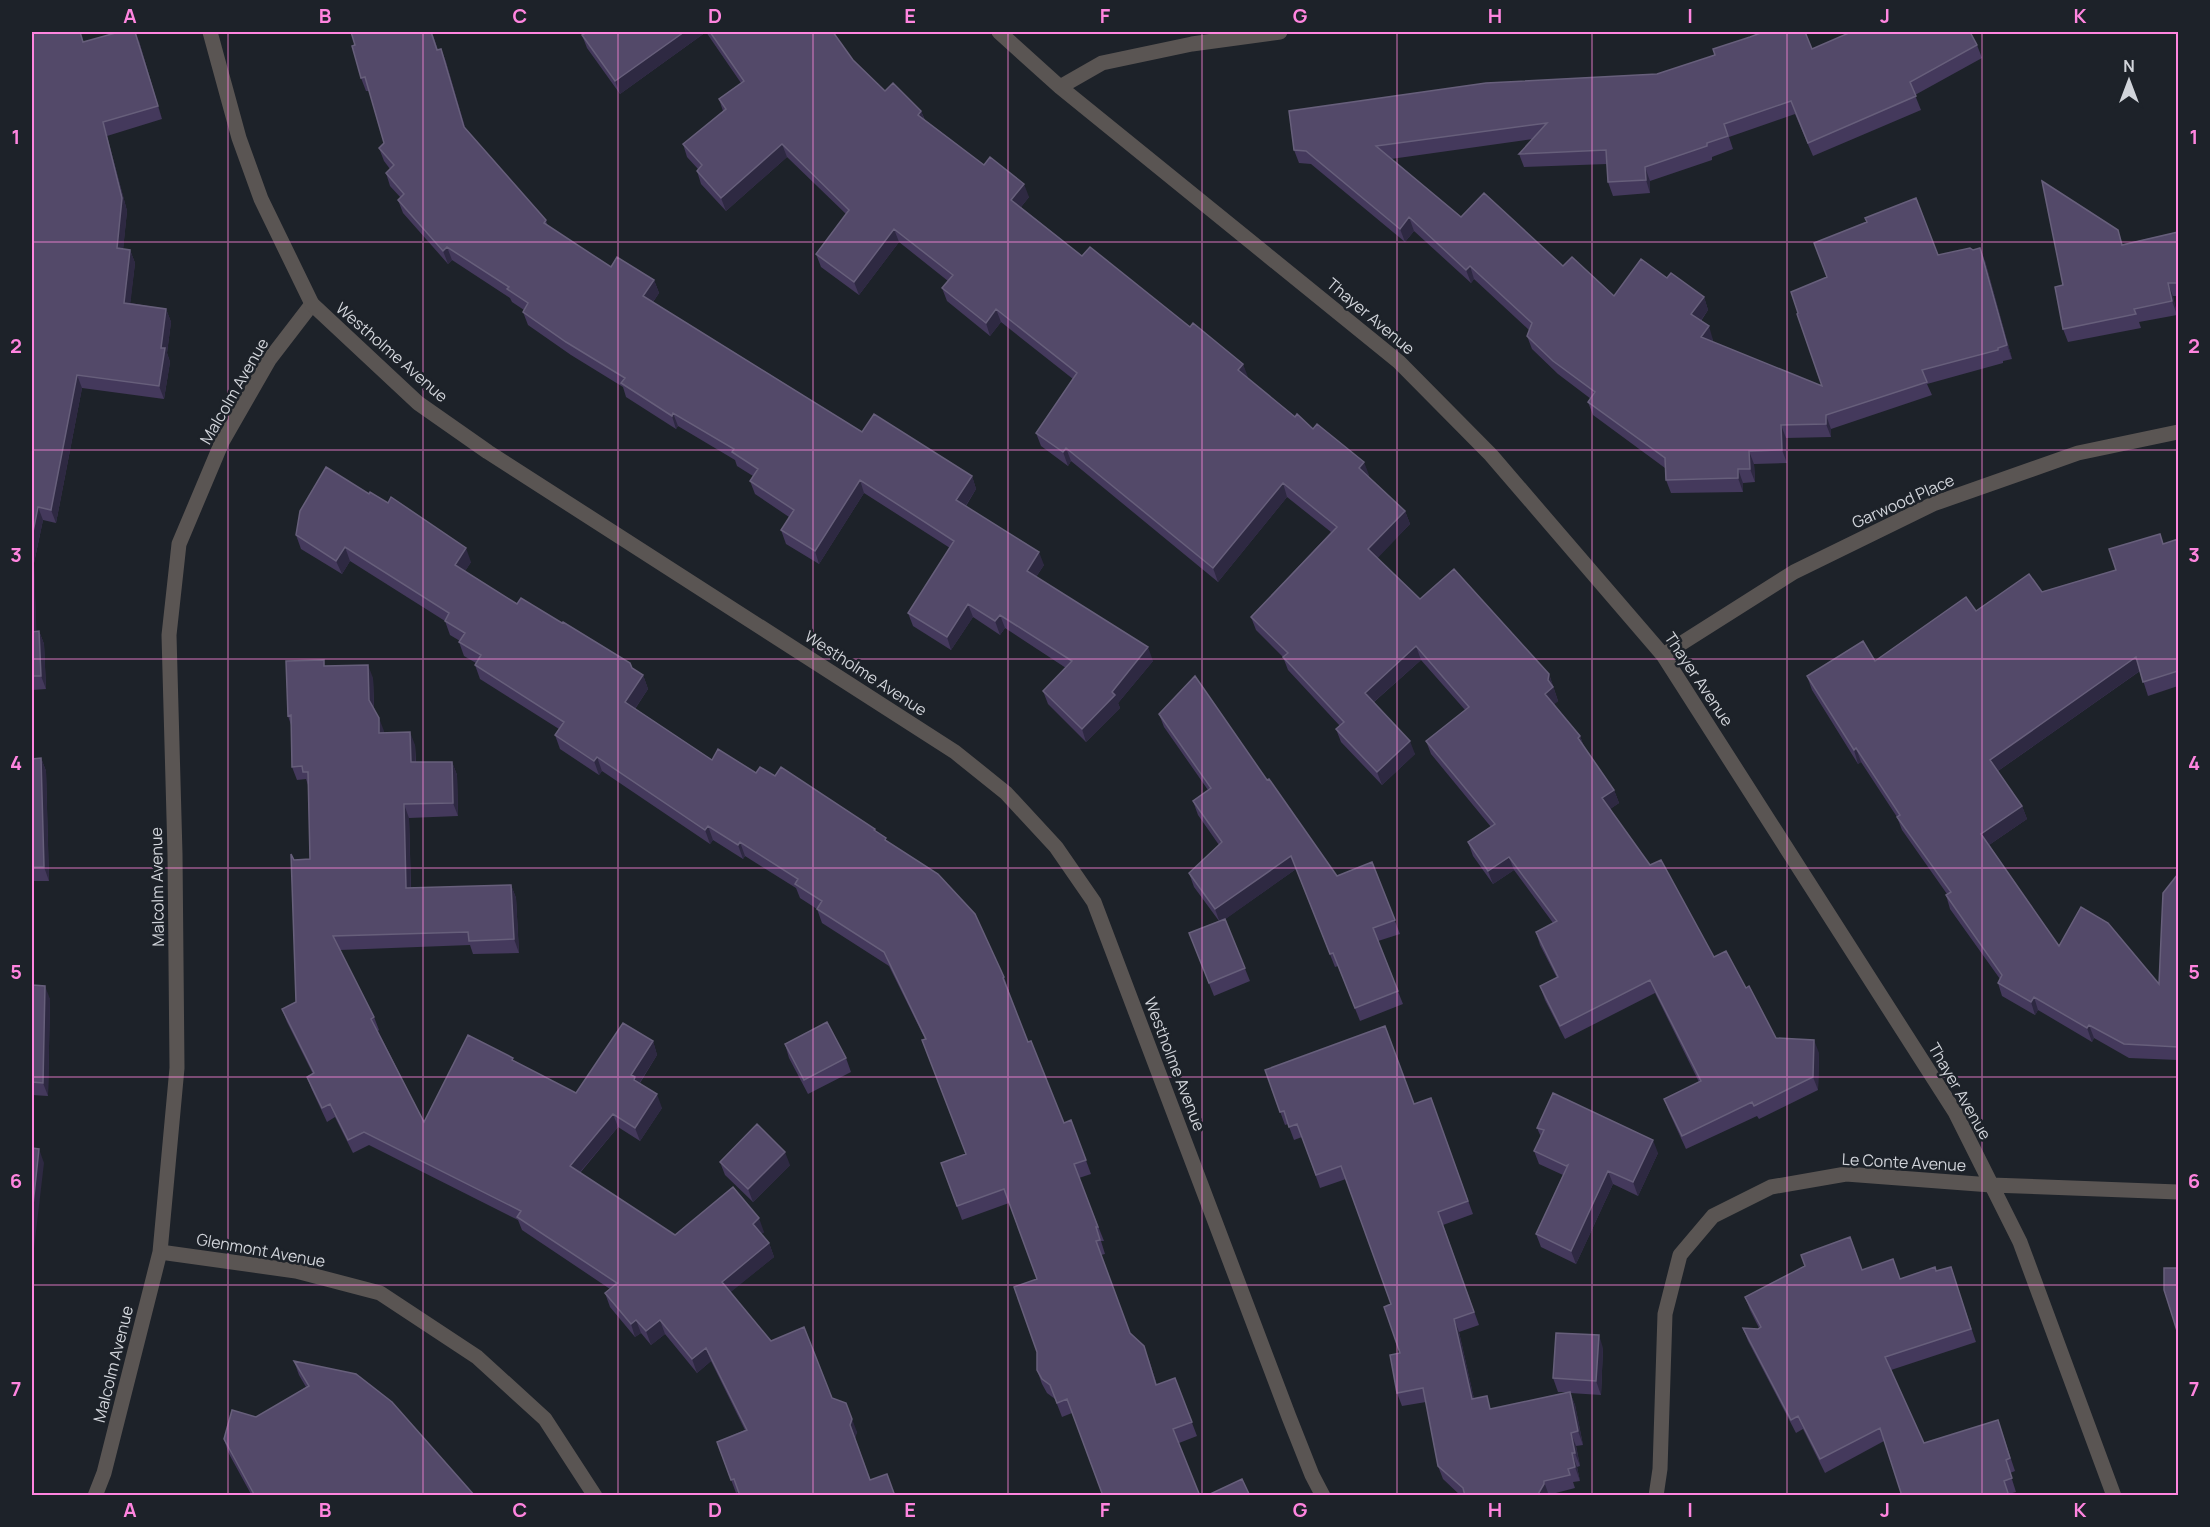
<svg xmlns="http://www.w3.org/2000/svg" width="2210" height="1527" viewBox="0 0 2210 1527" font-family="Manrope,sans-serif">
<rect width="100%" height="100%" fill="#1d2229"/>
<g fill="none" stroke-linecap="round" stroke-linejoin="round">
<path stroke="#5a5553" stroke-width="15" d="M999,32L1060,87L1399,362L1491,455L1663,655L1955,1112L2020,1242L2114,1496
M1060,87L1102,63L1192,44L1280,32
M1663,655L1794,572L1933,504L2078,453L2178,432
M160,1252L296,1271L380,1293L477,1357L545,1419L595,1496
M95,1496L104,1473L160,1252L177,1068L175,854L169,635L179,544L222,442L269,360L312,304
M1656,1496L1660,1469L1665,1314L1680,1255L1713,1216L1771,1187L1846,1174L1991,1185L2178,1192"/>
<path stroke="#5a5553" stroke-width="15" d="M210,32L239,138L261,199L312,304L418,403L488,452L955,752L1006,793L1056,847L1094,902L1289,1417L1312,1475L1323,1496"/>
</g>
<path fill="#44395c" d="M32,32L84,42L139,41L162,119L107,136L127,211L123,249L130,250L135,263L130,303L166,309L171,322L167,353L170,362L164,399L82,388L56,523L43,520L34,563L36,631H39L44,644L46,689L32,690L34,758H41L46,771L49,881H32Z
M351,32H432L438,50L441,49L446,62L465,128L546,220L547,225L611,267L654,280L659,293L653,302L862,432L972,476L976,489L966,506L1044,565L1036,577L1153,661L1118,703L1120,708L1086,742L1048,704L1043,691L1066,668L1005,628L1000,635L973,617L951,650L913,626L908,613L950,548L864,493L819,564L786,544L781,530L789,517L755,494L750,481L753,476L737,466L735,460L678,426L676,429L626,397L623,387L571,355L528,325L523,312L524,310L512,302L510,298L452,260L448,264L403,213L398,200L401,198L390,186L386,173L390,169L384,161L379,148L384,143L369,91H366L361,78L355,45Z
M587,32H833L853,60L885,91L921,111L925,120L984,165L1029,197L1021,207L1082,256L1190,327L1243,364L1247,378L1369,475L1368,476L1405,511L1410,524L1377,558L1420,599L1549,674L1558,701L1554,704L1580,736L1584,747L1614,790L1619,803L1610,809L1714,957L1746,988L1776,1038L1819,1053L1818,1090L1759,1119L1757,1116L1686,1149L1669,1112L1664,1099L1699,1082L1655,993L1565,1039L1545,1000L1540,986L1557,978L1540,945L1536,932L1553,923L1514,870L1493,884L1473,856L1468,842L1491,827L1431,754L1426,741L1465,710L1421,660L1374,702L1415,754L1382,785L1341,742L1336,729L1340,726L1288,670L1283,657L1256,630L1251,617L1331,532L1287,497L1218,582L1071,461L1068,466L1041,446L1036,433L1073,379L1001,322L990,336L947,301L942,288L948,281L899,242L859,295L821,267L816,254L846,214L787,157L726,211L701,184L697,171L698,169L687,157L683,144L723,111L719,99L741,83L706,32L620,94L587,48L582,35Z
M1977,45L1982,58L1915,95L1921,110L1813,156L1795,114L1729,137L1733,149L1712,157V160L1650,181V193L1613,196L1608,182L1607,164L1524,167L1519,154L1533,139L1391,159L1461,217L1563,266L1614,296L1667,278L1704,297L1708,310L1701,321L1713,340L1712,342L1822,386L1938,255L1985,261L2012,359L2003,361V363L1927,384L1932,395L1831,429V437L1786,438L1787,463L1754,464L1755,482L1743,483V492L1671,493L1666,480L1665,468L1593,415L1588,402L1591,399L1558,374L1532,349L1527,336L1529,330L1474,279L1471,283L1414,231L1405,242L1311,164L1299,163L1294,150L1657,74L1812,49Z
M2178,232V296H2173L2177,315L2139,322L2141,328L2068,342L2063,329V285L2124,244Z
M296,535L471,562L465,571L517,604L643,675L648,689L635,709L712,760L756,773L775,776L875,829L876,832L887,842L1004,977L1009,991H1008L1028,1042L1064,1123L1071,1120L1091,1174L1079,1178L1104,1241H1101L1105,1254L1101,1255L1130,1333L1149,1360L1157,1385L1175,1378L1197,1436L1179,1443L1072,1413L1062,1417L1055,1399L1047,1393L1042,1384L1037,1370V1279L1009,1203L962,1220L941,1163L966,1154L925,1039L889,966L822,923L817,909L800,898L796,888L745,856L743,859L713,840L710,844L602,771L599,775L560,749L555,735L559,729L480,679L475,665L476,663L464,656L459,642L460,641L450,635L445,621L350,561L342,574L301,549Z
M2178,539V686L2148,696L2140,671L1998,771L2022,806L2027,819L1989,845L2059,946L2159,984L2178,874V1060L2129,1058L2094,1038L2092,1042L2038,1010L2035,1015L2002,996L1998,983L2000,979L1950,909L1946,895L1947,894L1902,830L1897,817L1861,762L1858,764L1812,690L1807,676L1875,661L1976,611L2116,570L2163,544Z
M326,666L373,678L374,708L384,733L415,745L416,762H452L457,775L458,816L409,818L411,888L511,885L516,898L519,953L473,954L470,945L340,950L374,1017L379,1030L378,1031L424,1122L515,1062L576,1093L653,1041L657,1055L640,1083L662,1108L640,1141L618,1127L580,1173L675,1235L764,1232L761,1234L769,1243L774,1257L730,1292L771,1341L832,1398L857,1432L855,1438L870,1480L895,1496L739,1492L736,1493L717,1442L745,1430L711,1361L697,1373L665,1334L651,1345L641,1333L635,1337L610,1307L605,1293L610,1289L522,1230L518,1220L369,1145L353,1153L335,1117L327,1122L312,1090L307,1077L313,1074L287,1022L282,1009L296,1002L294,860L310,859L308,785L306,779L297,780L292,767L291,725L288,716Z
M1159,714L1267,780L1337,876L1372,862L1400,934L1378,941L1403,1004L1360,1021L1338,966L1335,967L1296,869L1225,919L1250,981L1214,996L1189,933L1219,921L1194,887L1189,873L1219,845L1198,815L1193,801L1208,790L1164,727Z
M32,985L50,999L48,1096L32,1095Z
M785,1044L846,1058L851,1072L808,1094L789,1058Z
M1265,1070L1414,1104L1431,1098L1473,1214L1443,1225L1479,1325L1459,1332L1474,1399L1492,1409L1568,1392H1558L1553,1378L1603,1348L1601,1395L1570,1393L1575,1405L1583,1445L1576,1446L1580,1466L1577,1467L1580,1481L1573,1482L1575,1488L1548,1495L1549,1496H1461L1443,1479L1438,1466L1426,1402L1402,1406L1397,1393L1400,1353L1391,1304L1346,1179L1320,1188L1302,1137L1294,1140L1288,1124L1285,1125Z
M1537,1128L1658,1153L1638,1196L1613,1184L1576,1264L1541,1247L1536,1234L1563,1175L1539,1164L1534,1151L1541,1137Z
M720,1162L790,1165L753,1202L725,1175Z
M1862,1270L1900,1279L1937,1271L1955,1280L1976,1342L1891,1370L1924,1443L1998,1420L2015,1471L2010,1473L2016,1492L2009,1494L1884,1441L1825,1473L1803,1429L1796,1433L1748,1341L1743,1328L1758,1329L1759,1328L1750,1310L1745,1297Z
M294,1361L475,1496H252L228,1452L224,1439L306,1387L299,1375Z"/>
<path fill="#2e2942" d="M135,32L139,41L162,119L158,106Z
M684,32H706L620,94L615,81Z
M441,49L446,62L469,140L464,127Z
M921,111L926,124L918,115Z
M103,122L107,136L127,211L122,262L117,248Z
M782,144L787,157L726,211L721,198Z
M1645,167L1650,181V193L1646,180Z
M1024,184L1029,197L1016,213L1011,200Z
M1409,217L1414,231L1405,242L1400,229Z
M894,229L899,242L859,295L854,282Z
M447,247L452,260L448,264L443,251Z
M1980,248L1985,261L2012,359L2007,345Z
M130,250L135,263L129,316L124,303Z
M1470,266L1474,279L1471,283L1466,270Z
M654,280L659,293L648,309L643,296Z
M2168,283L2173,296L2177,315L2172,301Z
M1704,297L1708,310L1696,327L1691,314Z
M166,309L171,322L167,353L170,362L164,399L159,386L161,348Z
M996,309L1001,322L990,336L986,323Z
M1709,326L1713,340L1706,350L1701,337Z
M1243,364L1248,377L1243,383L1238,370Z
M77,375L82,388L56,523L51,510Z
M673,413L678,426L676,429L672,416Z
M1826,415L1831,429V437L1826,424Z
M1781,425L1786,438L1787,463L1782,450Z
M1066,448L1071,461L1068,466L1063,452Z
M1749,451L1754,464L1755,482L1750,469Z
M1364,462L1369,475L1364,481L1359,468Z
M1738,469L1743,483V492L1738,478Z
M972,476L976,489L961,513L956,500Z
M860,480L864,493L819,564L815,551Z
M1283,483L1287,497L1218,582L1213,568Z
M38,507L43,520L34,563L37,645L32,632V537Z
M1405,511L1410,524L1373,563L1368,549Z
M345,547L350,561L342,574L336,561Z
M466,548L471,562L460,579L455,565Z
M1039,552L1044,565L1031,584L1027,571Z
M968,604L973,617L951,650L947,637Z
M1000,615L1005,628L1000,635L995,621Z
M39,631L44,644L46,689L41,676Z
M1416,646L1421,660L1369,706L1365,693Z
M1148,647L1153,661L1118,703L1120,708L1086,742L1082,729Z
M2136,657L2141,670L1995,773L1990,760Z
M368,665L373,678L374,713L369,700Z
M1549,674L1558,701L1550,708L1545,694Z
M643,675L648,689L630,716L625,702Z
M32,688V690L34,772L32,765Z
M379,718L384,731V746L379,733Z
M410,732L415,745L416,776L411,762Z
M1580,736L1585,749L1578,738Z
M1410,741L1415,754L1382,785L1377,772Z
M1856,748L1861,762L1858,764L1854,750Z
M597,757L602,771L599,775L594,761Z
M41,758L46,771L49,881L44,867Z
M452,762L457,775L458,816L453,803Z
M1614,790L1619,803L1607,811L1602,798Z
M404,804L409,818L411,902L406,888Z
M2022,806L2027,819L1986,847L1981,834Z
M708,826L713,840L710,844L705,830Z
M740,842L745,856L743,859L738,845Z
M1291,856L1296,869L1220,923L1215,909Z
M1509,857L1514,870L1493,884L1488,871Z
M511,885L516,898L519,953L514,939Z
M45,986L50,999L48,1096L43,1083Z
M2034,997L2038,1010L2035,1015L2031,1002Z
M2089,1025L2094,1038L2092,1042L2087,1028Z
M1814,1040L1819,1053L1818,1090L1813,1077Z
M653,1041L657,1055L638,1085L631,1075Z
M657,1094L662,1108L640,1141L635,1128Z
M613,1114L618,1127L574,1179L570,1166Z
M1653,1140L1658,1153L1638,1196L1633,1182Z
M39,1149L44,1163L33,1257L32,1253V1214Z
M785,1152L790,1165L753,1202L748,1189Z
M1608,1171L1613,1184L1576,1264L1571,1251Z
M759,1218L764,1232L758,1237L753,1224Z
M769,1243L774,1257L726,1296L722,1282Z
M1454,1319L1459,1332L1477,1412L1472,1399Z
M636,1320L641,1333L635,1337L631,1324Z
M660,1320L665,1334L651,1345L646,1331Z
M1599,1335L1603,1348L1601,1395L1596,1381Z
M1144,1346L1149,1360L1161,1399L1156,1385Z
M706,1348L711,1361L697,1373L692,1359Z
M1570,1392L1575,1405L1583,1445L1578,1431Z
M852,1419L857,1432L855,1438L850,1425Z
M1571,1433L1576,1446L1580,1466L1575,1453Z
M1572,1453L1577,1467L1580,1481L1575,1467Z
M1544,1481L1549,1496H1537Z"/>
<path fill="#534969" stroke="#675f7b" stroke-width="1.5" d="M32,32H80L83,42L119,32H135L158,106L103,122L122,198L117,248L130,250L124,303L166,309L161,348H165L159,386L77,375L51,510L38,507L32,537Z
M351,32H431L437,50L441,49L464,127L546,220L544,223L611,267L617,257L654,280L643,296L862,432L874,414L972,476L956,500L1039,552L1027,571L1148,647L1112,692L1115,695L1082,729L1043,691L1072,661L1000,615L995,621L968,604L947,637L908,613L954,541L860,480L815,551L781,530L794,510L750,481L758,469L732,452L734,449L673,413L672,416L621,383L625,378L566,342L523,312L528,303L507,289L509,287L447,247L443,251L398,200L404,194L386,173L394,165L379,148L384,143L365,77L361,78L352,46L355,45Z
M587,32H684L615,81L582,35Z
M710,32H833L853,60L885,91L893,83L921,111L918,115L984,165L990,157L1024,184L1011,200L1082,256L1090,247L1190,327L1193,323L1243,364L1238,370L1295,417L1297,414L1313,429L1317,424L1364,462L1359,468L1405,511L1368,549L1420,599L1454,569L1549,674L1548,680L1553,687L1545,694L1580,736L1578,738L1614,790L1602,798L1650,865L1661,860L1714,957L1726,951L1746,988L1749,986L1776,1038L1814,1040L1813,1077L1754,1106L1752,1102L1682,1136L1664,1099L1701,1081L1650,980L1560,1026L1540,986L1558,977L1536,932L1557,921L1509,857L1488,871L1468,842L1495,824L1426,741L1469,707L1416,646L1365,693L1410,741L1377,772L1336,729L1344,722L1283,657L1288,653L1251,617L1337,527L1283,483L1213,568L1066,448L1063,452L1036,433L1077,373L996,309L986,323L942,288L953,275L894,229L854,282L816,254L849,210L782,144L721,198L697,171L702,165L683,144L726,109L719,99L744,81Z
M1763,32H1805L1812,49L1851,32H1970L1977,45L1910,82L1916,96L1808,143L1791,101L1724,124L1728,136L1707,143V146L1645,167L1646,180L1608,182L1606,150L1519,154L1547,123L1376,146L1461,217L1484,193L1563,266L1572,257L1614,296L1641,259L1667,278L1671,273L1704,297L1691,314L1709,326L1701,337L1822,386L1797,314L1798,313L1791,292L1827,277L1814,243L1867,222L1865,218L1916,198L1938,255L1970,248L1973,250L1980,248L2007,345L1998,348V350L1922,370L1927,382L1826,415V424L1781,425L1782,450L1749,451L1750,469H1738V478L1666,480L1665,458L1588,402L1595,392L1553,361L1527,336L1532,323L1470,266L1466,270L1409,217L1400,229L1306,151L1294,150L1289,111L1486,83L1657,74L1715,55L1713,49L1750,37Z
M2042,181L2118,230L2122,245L2178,232V283H2168L2172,301L2134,309L2136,314L2063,329L2055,287L2063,285Z
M326,467L369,494L370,492L388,503L391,497L466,548L455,565L517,604L521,598L562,623L563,622L630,663L632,668L643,675L625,702L712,760L718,749L756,773L760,767L775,776L781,767L875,829L874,830L886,838L885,840L938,874L975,914L1004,977L1003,978L1028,1042L1031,1041L1064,1123L1071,1120L1086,1160L1074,1164L1098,1227H1096L1100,1240L1096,1241L1130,1333L1144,1346L1156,1385L1175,1378L1192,1422L1173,1429L1200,1496H1103L1067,1399L1057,1403L1050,1385L1042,1379L1037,1370V1352L1014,1287L1037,1279L1004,1189L957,1206L941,1163L966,1154L922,1040L926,1039L884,952L817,909L822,901L795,884L798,879L740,842L738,845L708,826L705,830L597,757L594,761L555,735L564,722L475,665L481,655L459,642L465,633L445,621L449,613L345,547L336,561L296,535L300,511Z
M2160,534L2163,544L2178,539V671L2143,682L2136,657L1990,760L2022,806L1981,834L2059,946L2081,907L2108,923L2159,984L2163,893L2178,874V1047L2124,1044L2089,1025L2087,1028L2034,997L2031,1002L1998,983L2002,975L1946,895L1951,892L1897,817L1900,815L1856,748L1854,750L1807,676L1863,641L1875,661L1966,597L1976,611L2029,574L2042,592L2116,570L2109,549Z
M32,625V632L39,631L41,676H32Z
M324,660V666L368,665L369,700L379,718V733L410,732L411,762H452L453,803L404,804L406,888L511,885L514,939L469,941L468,932L333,936L374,1017L371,1019L424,1122L468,1035L513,1058L512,1060L576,1093L623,1023L653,1041L631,1075L635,1077L634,1080L657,1094L635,1128L613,1114L570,1166L675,1235L733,1187L759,1218L753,1224L769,1243L722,1282L771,1341L804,1327L832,1398L846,1403L852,1419L850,1425L870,1480L887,1474L895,1496H740L734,1479L731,1480L717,1442L747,1430L706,1348L692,1359L660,1320L646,1331L636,1320L631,1324L605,1293L617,1283L517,1217L521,1211L364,1132L348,1140L330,1104L322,1108L307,1077L314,1073L282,1009L296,1002L291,854L294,860L310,859L308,772H303L302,766L292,767L291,715L288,716L286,661Z
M1195,676L1267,780L1269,779L1337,876L1372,862L1395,920L1373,928L1398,991L1355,1008L1333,953L1330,954L1291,856L1215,909L1189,873L1222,842L1193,801L1211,788L1159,714Z
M41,758L44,867H32V759Z
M1225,919L1245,968L1209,983L1189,933Z
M32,985L45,986L43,1083L32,1082Z
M827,1022L846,1058L804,1080L785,1044Z
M1385,1026L1414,1104L1431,1098L1468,1201L1438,1212L1474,1312L1454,1319L1472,1399L1487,1396L1490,1409L1570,1392L1578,1431L1571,1433L1575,1453H1572L1575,1467L1568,1469L1570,1475L1544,1481V1484L1537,1496H1465L1463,1488L1438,1466L1423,1388L1397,1393L1390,1355L1400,1353L1384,1307L1391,1304L1341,1166L1316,1175L1297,1124L1289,1127L1284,1111L1280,1112L1265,1070Z
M1553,1093L1653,1140L1633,1182L1608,1171L1571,1251L1536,1234L1568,1165L1566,1166L1534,1151L1544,1130L1537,1128Z
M757,1124L785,1152L748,1189L720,1162Z
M32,1148L39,1149L32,1214Z
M1850,1237L1862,1270L1893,1259L1900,1279L1935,1267L1936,1271L1951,1267L1971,1329L1885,1357L1924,1443L1998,1420L2010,1458L2006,1460L2012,1478L2004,1481L2009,1496H1902L1880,1428L1820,1459L1798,1416L1791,1420L1743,1328L1758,1329L1761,1327L1745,1297L1805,1266L1801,1255Z
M2164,1268H2178V1334L2164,1290Z
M1556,1333L1599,1335L1596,1381L1553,1378Z
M294,1361L356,1374L392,1402L475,1496H255L224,1439L232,1410L256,1417L309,1386Z
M1242,1479L1250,1496H1206Z"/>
<path fill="none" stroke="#ff85df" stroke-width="1.5" stroke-opacity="0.55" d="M228,32V1496M423,32V1496M618,32V1496M813,32V1496M1008,32V1496M1202,32V1496M1397,32V1496M1592,32V1496M1787,32V1496M1982,32V1496M32,242H2178M32,450H2178M32,659H2178M32,868H2178M32,1077H2178M32,1285H2178"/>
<g text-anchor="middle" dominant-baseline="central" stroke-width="5" stroke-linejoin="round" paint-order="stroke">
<g font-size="16" fill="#d1d4da" stroke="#1d2229">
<text transform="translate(1371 316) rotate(40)">Thayer Avenue</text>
<text transform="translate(392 352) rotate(41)">Westholme Avenue</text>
<text transform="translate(234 391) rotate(-60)">Malcolm Avenue</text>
<text transform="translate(1903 501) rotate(-24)">Garwood Place</text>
<text transform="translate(866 673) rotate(33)">Westholme Avenue</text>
<text transform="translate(1699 679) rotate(56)">Thayer Avenue</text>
<text transform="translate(157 887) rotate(-91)">Malcolm Avenue</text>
<text transform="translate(1175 1064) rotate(69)">Westholme Avenue</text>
<text transform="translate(1960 1091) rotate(60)">Thayer Avenue</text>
<text transform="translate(1904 1162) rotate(3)">Le Conte Avenue</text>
<text transform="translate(261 1250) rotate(10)">Glenmont Avenue</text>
<text transform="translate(113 1364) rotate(-76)">Malcolm Avenue</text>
</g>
</g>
<rect width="2210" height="1527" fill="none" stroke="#1d2229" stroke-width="66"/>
<g transform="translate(2129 81)" stroke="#1d2229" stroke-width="4.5" paint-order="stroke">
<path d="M0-4.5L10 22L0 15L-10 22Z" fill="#d1d4da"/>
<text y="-9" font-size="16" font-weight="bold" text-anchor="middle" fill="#d1d4da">N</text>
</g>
<rect x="33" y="33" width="2144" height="1461" fill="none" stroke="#ff85df" stroke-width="2"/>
<g font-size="20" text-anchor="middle" font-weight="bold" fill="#ff85df">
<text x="130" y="23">A</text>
<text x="325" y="23">B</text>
<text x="520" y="23">C</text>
<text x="715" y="23">D</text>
<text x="910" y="23">E</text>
<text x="1105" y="23">F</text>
<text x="1300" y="23">G</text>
<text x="1495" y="23">H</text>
<text x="1690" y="23">I</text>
<text x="1885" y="23">J</text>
<text x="2080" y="23">K</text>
<text x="16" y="144">1</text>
<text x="2194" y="144">1</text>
<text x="16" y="353">2</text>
<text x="2194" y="353">2</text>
<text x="16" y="562">3</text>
<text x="2194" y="562">3</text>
<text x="16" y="770">4</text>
<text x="2194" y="770">4</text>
<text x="16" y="979">5</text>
<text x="2194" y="979">5</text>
<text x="16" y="1188">6</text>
<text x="2194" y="1188">6</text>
<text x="16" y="1396">7</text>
<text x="2194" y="1396">7</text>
<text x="130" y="1517">A</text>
<text x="325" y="1517">B</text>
<text x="520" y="1517">C</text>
<text x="715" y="1517">D</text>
<text x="910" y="1517">E</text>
<text x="1105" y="1517">F</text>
<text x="1300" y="1517">G</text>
<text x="1495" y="1517">H</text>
<text x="1690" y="1517">I</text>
<text x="1885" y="1517">J</text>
<text x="2080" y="1517">K</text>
</g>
</svg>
